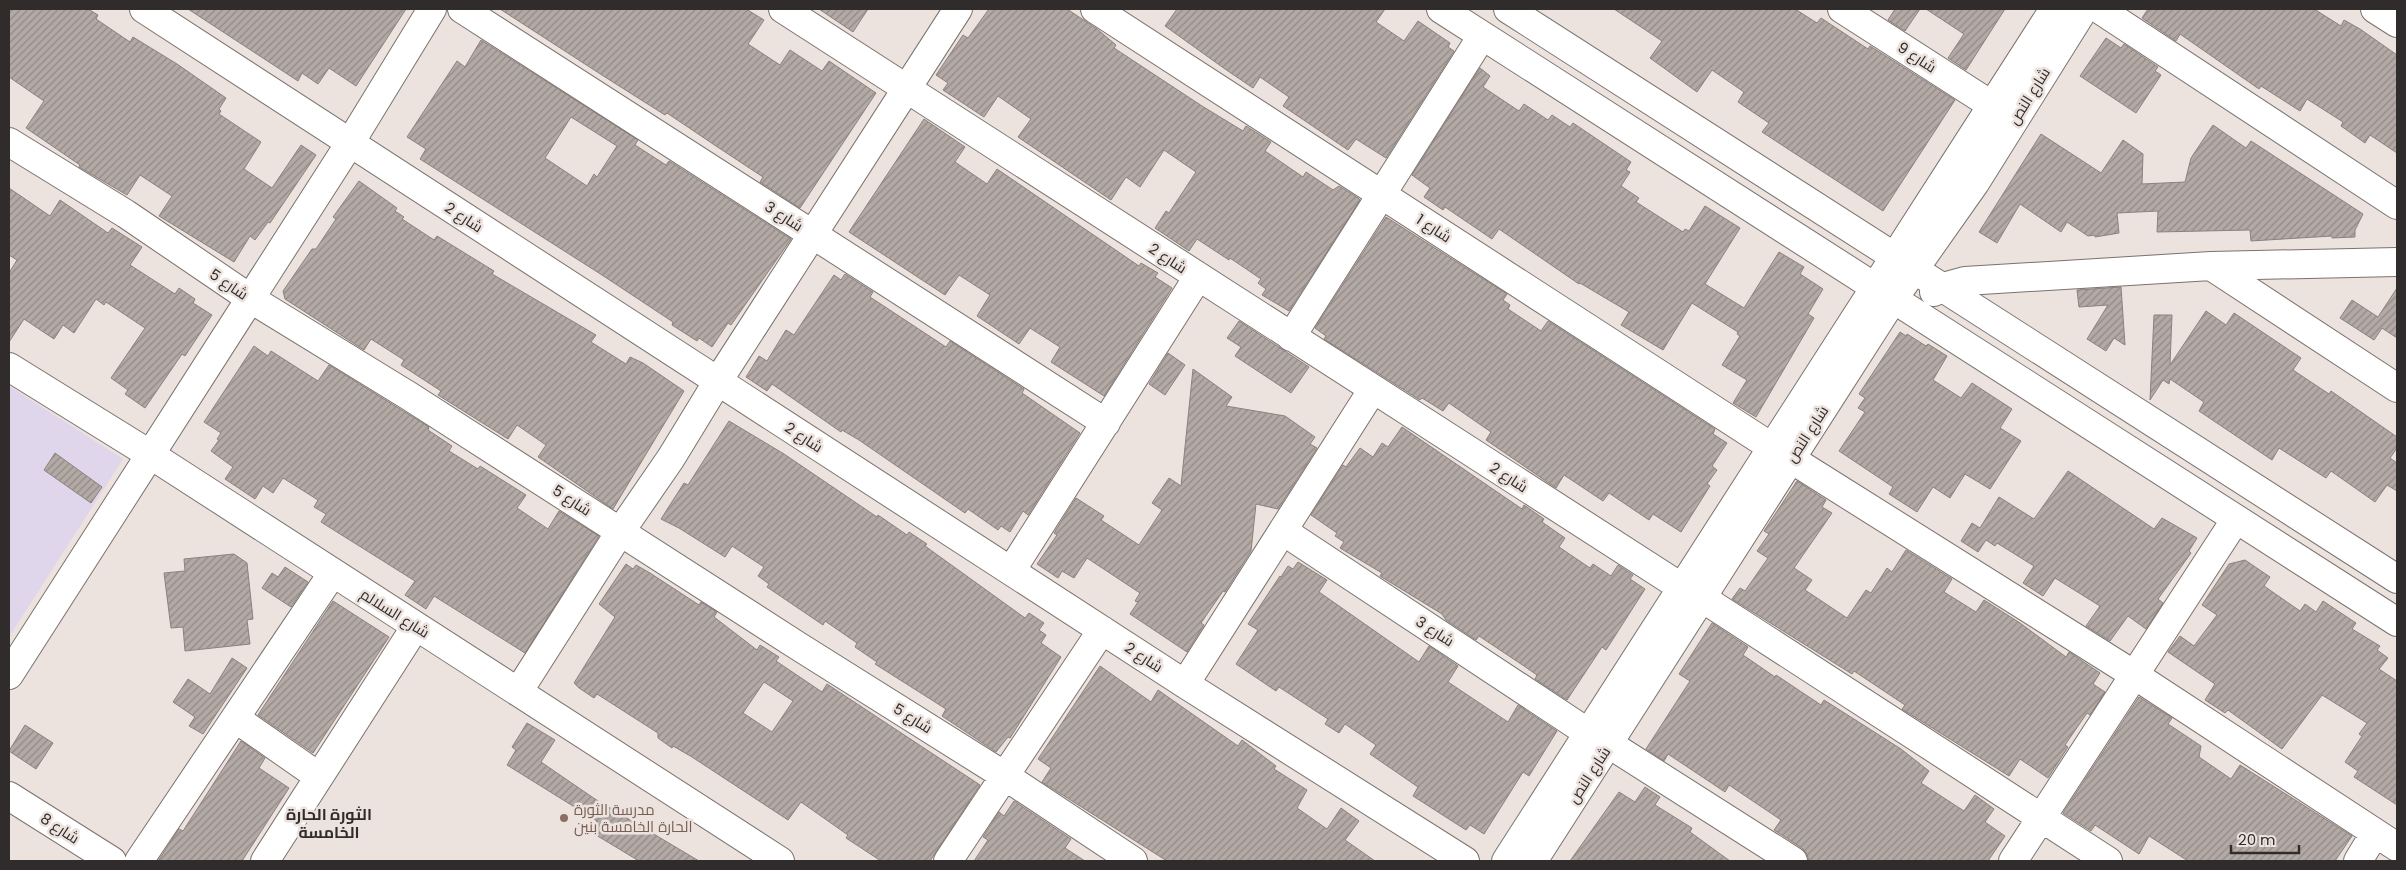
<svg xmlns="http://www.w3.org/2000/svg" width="2406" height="870" viewBox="0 0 2406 870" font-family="Poppins,Cairo,sans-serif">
<defs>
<pattern id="building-hatch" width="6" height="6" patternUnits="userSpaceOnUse" patternTransform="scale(1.25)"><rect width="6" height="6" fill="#b3a9a5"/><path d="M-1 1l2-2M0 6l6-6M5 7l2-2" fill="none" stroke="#928a87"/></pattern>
</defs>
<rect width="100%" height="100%" fill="#ece2de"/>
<path fill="#dfd6eb" d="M9,386L123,459L9,637Z"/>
<path fill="url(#building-hatch)" stroke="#8b817e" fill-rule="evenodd" d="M9,9H88L98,15L96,19L130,42L133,37L177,64L226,98L219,109L221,111L219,114L261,142L244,169L272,188L301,145L316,155L270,223L268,222L255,240L250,236L234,262L159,216L172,196L140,175L127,195L79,167L80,165L26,128L44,101L9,77Z
M188,9H406L356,86L329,68L318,84L302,73L298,81Z
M500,9H746L764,20L748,44L780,65L790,50L822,71L829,61L876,93L800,208L760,182L763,177L716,146L667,113L665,115L605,77Z
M819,9H868L853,32Z
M989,9H1067L1097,29L1116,45L1114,48L1202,106L1243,131L1246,126L1271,142L1265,151L1303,177L1306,172L1333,190L1339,186L1358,198L1360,200L1289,311L1262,295L1266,289L1258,283L1261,279L1230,258L1229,260L1197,239L1189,251L1155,228L1166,211L1169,213L1196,172L1164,150L1140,187L1126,177L1111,200L1018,137L1031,119L998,96L984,117L943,90L948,83L936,75L963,35L968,38Z
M1177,9H1385L1376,22L1404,41L1418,21L1450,43L1448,47L1454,51L1386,158L1356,139L1348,150L1283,106L1289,97L1260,77L1253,88L1225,69L1165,26Z
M1614,9H1795L1817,23L1821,18L1868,49L1870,46L1955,100L1883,211L1762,132L1769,123L1738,102L1744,92L1712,70L1697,92L1650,58L1662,41Z
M1895,9H1920L1905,31L1888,20Z
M1926,9H2005L1966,70L1948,58L1964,34Z
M2148,9H2314L2341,26L2344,20L2360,29L2397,55V153L2370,135L2365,143L2341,126L2343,122L2307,99L2300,111L2261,86L2259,89L2180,34L2176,41L2142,18Z
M2106,38L2121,48L2124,44L2158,67L2155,71L2161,75L2136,113L2080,76Z
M481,40L638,140L635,145L666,165L669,161L791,239L731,325L728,323L712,347L699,338L697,341L672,325L673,322L602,275L420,159L426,149L407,137L457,61L465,67ZM571,117L617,146L597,177L594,174L587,186L545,158Z
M1480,68L1490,76L1483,87L1519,111L1524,104L1548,120L1552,115L1570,127L1573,123L1631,162L1626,170L1630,172L1621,186L1639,198L1636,202L1683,232L1685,229L1689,231L1705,206L1740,228L1705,284L1744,308L1779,252L1804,267L1800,274L1823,289L1808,314L1814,318L1756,417L1733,403L1747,380L1722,365L1740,336L1737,334L1738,332L1692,303L1663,350L1621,325L1629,312L1580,283L1579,284L1499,229L1492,239L1445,207L1443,210L1424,197L1430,188L1412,175Z
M924,119L965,147L955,162L987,184L997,169L1139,266L1141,263L1158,273L1155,277L1172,288L1104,396L1051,362L1060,347L1030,328L1019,344L977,316L990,295L959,275L945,295L849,232Z
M2213,125L2246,148L2251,141L2363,214L2355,230V237L2332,238V236L2251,241L2250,230L2157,232L2158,211L2117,213L2119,233L2095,237V235L2088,236L2067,222L2061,232L2020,204L1997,243L1979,232L2041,134L2101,173L2123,140L2143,154L2142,184L2185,182L2191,158Z
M359,181L397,208L395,211L404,217L402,219L434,240L437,236L494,271L492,274L596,335L591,342L626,364L630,357L643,363L684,391L613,509L538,457L546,445L517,425L508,439L438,395L441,391L401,365L404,360L371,339L364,350L285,299L283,291L312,249H316L336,219L333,217Z
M9,188L50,216L60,200L108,233L112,228L142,247L130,265L175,294L179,288L195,299L193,303L212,315L185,356L182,354L145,408L125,394L128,390L111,378L145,328L106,302L104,305L96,299L74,333L63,325L54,339L24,319L9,342V273L17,260L9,255Z
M1386,217L1507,294L1503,300L1510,305L1508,309L1541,331L1548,321L1715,429L1713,434L1727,443L1712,466L1717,470L1707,484L1710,486L1681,532L1653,514L1649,520L1609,493L1603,501L1564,475L1556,488L1486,440L1491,432L1449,403L1443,411L1422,398L1420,400L1324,339L1326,336L1315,328Z
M845,274L873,292L870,297L946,347L950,341L1024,389L1022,393L1080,433L1028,515L1023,511L1010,532L1001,526L998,530L968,509L965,513L859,440L842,430L841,432L772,384L767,391L746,377L759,356L767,361L786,330L794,335L834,275L841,280Z
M2121,287L2125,345L2114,338L2106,351L2087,339L2108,305L2079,307L2077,290Z
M2397,288V338L2382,328L2374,340L2340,318L2352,300L2378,317Z
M2206,311L2226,325L2234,313L2301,358L2293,370L2329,394L2331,391L2397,437V448L2390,458L2397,463V491L2387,485L2375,502L2331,471L2326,478L2279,448L2272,460L2199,411L2204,402L2170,379L2169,384L2163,380L2150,400L2154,315H2172L2170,365Z
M1239,321L1309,367L1291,393L1235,356L1241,347L1227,338Z
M1900,332L1906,336L1907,334L1926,346L1928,344L1947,356L1933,380L1961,398L1972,383L2012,409L2000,428L2021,441L1990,489L1965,474L1950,498L1933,487L1917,512L1889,494L1893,487L1839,451L1865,412L1858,408L1865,398L1859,394Z
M254,346L268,356L271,351L318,381L329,365L429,427L428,430L452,446L449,451L478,469L480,466L526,495L517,508L548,529L559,511L599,536L525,653L434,596L426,609L405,595L415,581L321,522L326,514L314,507L318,500L283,478L273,493L263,486L255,499L225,479L233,467L211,451L219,440L217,439L221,433L204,422Z
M1168,353L1185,365L1165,395L1149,384Z
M1193,369L1232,397L1226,406L1285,416L1315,437L1310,444L1317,448L1278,509L1256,504L1251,551L1225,592L1223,591L1201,623L1204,625L1187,652L1130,614L1138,602L1135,601L1140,593L1087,558L1074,578L1062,571L1058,578L1037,564L1057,535L1054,533L1076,498L1104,516L1101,520L1139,545L1162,510L1152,503L1169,478L1181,486Z
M729,421L784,454L877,517L878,515L907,535L909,532L927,544L925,546L1025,618L1029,613L1044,623L1039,630L1046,635L1041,643L1061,657L1010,738L1008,737L996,752L942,716L946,709L875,664L877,662L855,647L857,643L825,621L823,625L767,587L769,584L758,576L764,567L732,546L725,557L679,528L661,519L684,483L688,485Z
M1402,427L1522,509L1524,505L1544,519L1542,522L1565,538L1559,547L1590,568L1593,564L1611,576L1618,565L1633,575L1630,579L1645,589L1606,650L1602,647L1567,700L1535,679L1537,675L1524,666L1479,636L1476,640L1446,620L1442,614L1380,576L1382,573L1340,548L1344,542L1335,536L1337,533L1311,515L1343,465L1346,467L1360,448L1373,457L1382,443L1388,447Z
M55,453L102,487L91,503L44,470Z
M2068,471L2154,529L2162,518L2197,538L2189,551L2191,553L2158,599L2163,603L2146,629L2128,616L2110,641L2086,626L2100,606L2055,578L2043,596L2023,583L2034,566L1997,543L1995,546L1986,540L1978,552L1961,541L1972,523L1980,528L1999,497L2034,519Z
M1797,481L1826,500L1822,507L1832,513L1794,568L1812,580L1805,590L1847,618L1866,590L1871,593L1887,568L1892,572L1906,550L1952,579L1944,592L1976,612L1984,600L2020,623L2066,657L2069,652L2100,673L2093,684L2105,692L2090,715L2087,713L2065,745L2068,747L2048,778L2020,759L2009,776L1902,709L1905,705L1854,671L1852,674L1732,599L1740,588L1745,591L1768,558L1757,551L1769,534L1764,531Z
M234,554L247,563L253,619L247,620L250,644L185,651L183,627L171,628L164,573L185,571L184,559Z
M2245,560L2270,577L2264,586L2300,611L2305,604L2316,612L2323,601L2356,623L2352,629L2380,646L2377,650L2388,658L2379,669L2397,681V805L2354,777L2358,771L2345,762L2362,736L2359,734L2367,723L2322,695L2282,749L2228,710L2225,713L2205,700L2215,684L2168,652L2180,636L2194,646L2217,615L2202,605L2229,564Z
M1298,562L1327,580L1319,592L1419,662L1429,646L1458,666L1448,682L1508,722L1518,705L1557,731L1529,776L1523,772L1484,834L1470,825L1466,830L1413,796L1418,787L1370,754L1376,745L1345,724L1339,733L1325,724L1328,719L1279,687L1276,691L1236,664L1258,630L1248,624L1280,576L1281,577L1288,566L1293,569Z
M626,564L633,569L636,565L650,573L699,605L701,602L717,612L714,617L757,650L760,645L779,657L776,661L822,692L827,684L980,785L930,861H881L846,838L848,835L801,802L788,820L692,757L673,746L672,748L658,738V733L597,694L594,698L579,688L574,683L615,617L599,604ZM764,682L793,701L772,732L743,713Z
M285,567L308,582L291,607L262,588L272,573L278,577Z
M333,601L389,637L313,753L258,715Z
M1712,623L1748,647L1743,655L1775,677L1776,675L1821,705L1824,700L1901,749L1929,771L1921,783L1964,811L1975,795L1994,809L1985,822L2005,836L1988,861H1809L1807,854L1802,848L1774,830L1781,820L1729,785L1725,792L1668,754L1664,761L1646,749L1690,681L1679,674Z
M232,658L247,668L203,734L189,726L195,717L173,702L188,679L210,694Z
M1100,666L1151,702L1158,690L1238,746L1242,740L1276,766L1274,769L1307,790L1297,808L1327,829L1341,808L1359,821L1345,840L1375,861H1167L1042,782L1051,768L1038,759Z
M2139,697L2172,718L2168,724L2201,746L2199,757L2231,779L2240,765L2352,836L2335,861H2188L2149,836L2139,854L2095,825L2091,831L2063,813Z
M527,723L555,740L541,762L595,799L699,861H639L591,832L597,821L507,765L516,750L512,747Z
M25,725L53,743L36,769L9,751Z
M241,741L265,758L259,768L289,788L242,861H158L179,829L183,831Z
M1645,787L1660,797L1655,805L1692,828L1690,832L1730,861H1570L1619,792L1635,802Z
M1014,801L1071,839L1065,848L1085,861H974L988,840L983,837L999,812L1004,816Z"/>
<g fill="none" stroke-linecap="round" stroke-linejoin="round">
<defs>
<path id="minor" d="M144,9L1185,684L1465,861
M462,9L1106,423
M783,9L1681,587
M1095,9L1773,448
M1441,9L2397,622
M1508,9L2397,579
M1842,9L1993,106
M2099,9L2397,205
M2375,9L2397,23
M9,142L126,214L251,299L409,396L798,646L1005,776L1133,861
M2211,266L2397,388
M1934,292L1943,287L1965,281L2211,266L2397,262
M1291,337L1482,36
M9,367L151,455L780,861
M1791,459L2133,674L2397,847
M1283,531L1587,732
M1011,571L1198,277
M1702,598L2108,861
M9,675L350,143L432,9
M1185,684L1373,389
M518,692L620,532L671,458L718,381L958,9
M235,718L318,776
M1609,744L1793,861
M9,796L112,861
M139,861L332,574
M265,861L416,626
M948,861L1102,630
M2013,861L2236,519
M2358,861L2375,833"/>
<path id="major" d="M1506,861L2054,9
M1533,861L1894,298L1975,183L2084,9"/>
</defs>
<use href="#minor" stroke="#7b726e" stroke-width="30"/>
<use href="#major" stroke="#7b726e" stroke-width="30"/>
<use href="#minor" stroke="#fff" stroke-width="28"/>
<use href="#major" stroke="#fff" stroke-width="28"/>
</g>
<circle fill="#8d6e63" stroke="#ece2de" stroke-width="2" cx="564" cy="818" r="5"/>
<g text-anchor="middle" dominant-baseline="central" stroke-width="5" stroke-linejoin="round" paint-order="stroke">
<g font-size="15" fill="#302c2b" stroke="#ece2de">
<text transform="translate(1917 57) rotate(33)">شارع 9</text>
<text transform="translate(2029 96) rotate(-58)">شارع النص</text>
<text transform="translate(784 216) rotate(33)">شارع 3</text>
<text transform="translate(464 217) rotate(33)">شارع 2</text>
<text transform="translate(1434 228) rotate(33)">شارع 1</text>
<text transform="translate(1168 258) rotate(33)">شارع 2</text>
<text transform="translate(229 284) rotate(34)">شارع 5</text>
<text transform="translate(1807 434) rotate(-57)">شارع النص</text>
<text transform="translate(804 437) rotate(33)">شارع 2</text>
<text transform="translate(1509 477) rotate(33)">شارع 2</text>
<text transform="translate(572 500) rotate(33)">شارع 5</text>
<text transform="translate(395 613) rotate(32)">شارع السلالم</text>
<text transform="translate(1435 631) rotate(33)">شارع 3</text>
<text transform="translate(1144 657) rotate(33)">شارع 2</text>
<text transform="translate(913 718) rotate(32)">شارع 5</text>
<text transform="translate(1589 775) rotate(-57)">شارع النص</text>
<text transform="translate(60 828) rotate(33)">شارع 8</text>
</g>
<g font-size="15" fill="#785e54" stroke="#ece2de" text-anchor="start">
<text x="574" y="809">مدرسة الثورة<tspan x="574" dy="17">الحارة الخامسة بنين</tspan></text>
</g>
<g font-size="16" font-weight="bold" fill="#302c2b" stroke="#ece2de">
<text x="329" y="814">الثورة الحارة<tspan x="329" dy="18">الخامسة</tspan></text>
</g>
</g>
<rect width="2406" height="870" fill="none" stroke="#302c2b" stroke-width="20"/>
<path d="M2231 845v8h68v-8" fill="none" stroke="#302c2b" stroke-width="2.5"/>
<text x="2238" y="845" font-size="15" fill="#302c2b" stroke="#ece2de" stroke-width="4" paint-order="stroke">20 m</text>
</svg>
